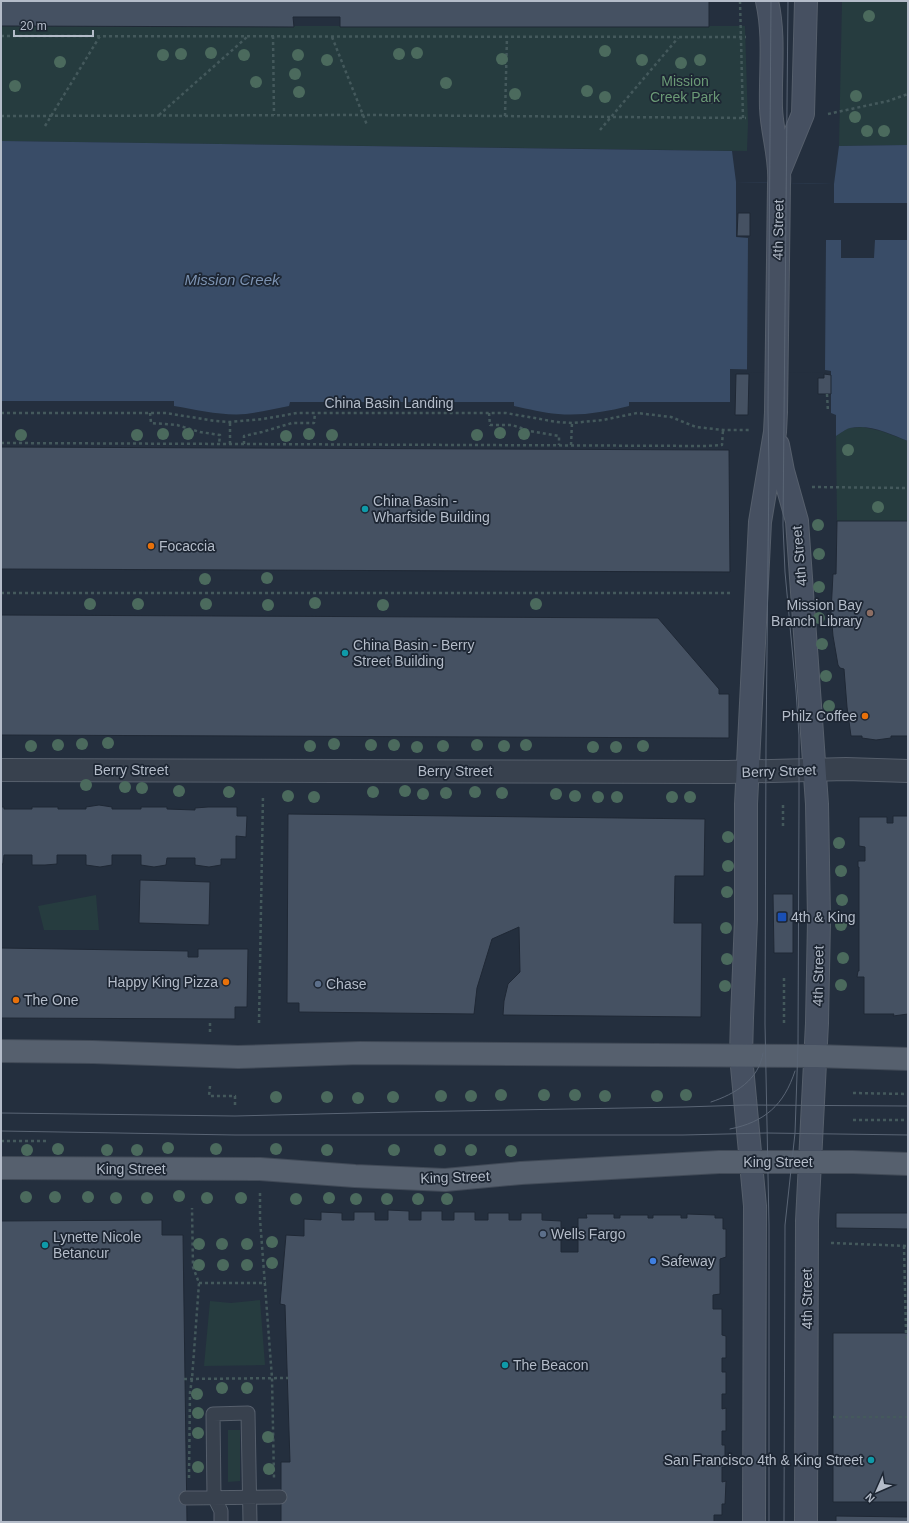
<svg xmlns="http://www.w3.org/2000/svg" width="909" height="1523" viewBox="0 0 909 1523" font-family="Helvetica,sans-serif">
<rect width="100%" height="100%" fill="#242f3e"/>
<path fill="#263c3f" d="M842,1H908V145L839,146Z
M1,26H745L748,124L747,151L1,141Z
M863,427L881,431L908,441V521H837L836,436L848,428Z
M96,895L99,930H44L38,906Z
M260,1300L265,1365L204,1366L210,1301L231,1303Z
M228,1430H240V1481L228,1482Z"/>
<path fill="#394c67" d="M1,141L732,151L736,182L834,184L839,146L908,145V441C890,434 870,424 850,428C845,429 840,434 836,436V415L831,413V371L730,369V402H629V406C605,412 582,416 558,414C543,413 529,409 514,406V402H290L289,406C275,409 260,412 246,414C222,416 198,410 174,406V401H1Z"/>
<path fill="#242f3e" d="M736,182L834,184V203H908V240H875L874,258H841V240H826L825,370L831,371V413H829V373L747,372L748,238L736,237Z"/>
<path fill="#455162" stroke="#1f2835" d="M1,1H709V27H340V17H293L294,27L1,26Z
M738,213H750V236H737Z
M736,374H749L748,415H735Z
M824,374L831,375V394H818V378H824Z
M1,447L729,450L730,572L1,569Z
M837,521H908V736H891V738L876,740L862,738V736H851L847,707L844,669L840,668L838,665L833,636L831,612L833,574H836Z
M1,615L658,618L719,689V694H729V738L1,735Z
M99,805L112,807V809H141V807H167V809L195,810V808L208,807H237V816H247L246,837L236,836V859H221V865L209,867L195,865V858H167L166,865L154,867L141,865V855H112V865L100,867L86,865V855H57V864L45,865H32V855H4L3,864H1V807H4V809H32V807H58V809H86V807Z
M288,814L705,819L704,876H675L674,923H702L701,1017L503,1015L504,1001L508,984L520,972L519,927L492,939L477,988L474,1014L299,1012V1003H287Z
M893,816H908V1014L893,1016L894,1014H864V977H857L858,971H859V867H858V861H865V847L859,846V817H887V823H893Z
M140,880L210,882L209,925L139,923Z
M773,894H793V953H774Z
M1,948L188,951V957H198V949H248L247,1007H235V1019L1,1018Z
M388,1210L409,1211V1220H421V1211H442V1220H454V1212H475V1220H488V1213H509V1220H521V1213H542V1220L561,1221V1252H578V1218H587L586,1214H614V1218H620V1215H648V1218H653V1215H681V1218H687V1214L715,1215V1218H723V1229H726V1257L720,1259V1294L713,1295V1309H722V1335L726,1336V1358H722V1372H726V1394H722V1409L726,1408V1431H722V1445H725V1467H722V1482L726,1481L725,1504H722V1515H714V1522H281V1462H290L285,1305L280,1304L286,1235L304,1236V1219L321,1220V1212L342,1213V1220H354V1212H375V1220H388Z
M836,1213H908V1229L836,1228Z
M162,1220V1235H183L187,1522H1V1221Z
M833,1333H908V1502H833Z
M836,1516L908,1517V1522H836Z"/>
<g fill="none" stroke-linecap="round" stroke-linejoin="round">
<defs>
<path id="lane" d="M186,1498L280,1497
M221,1522V1511L214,1497L213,1414L248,1413L250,1522"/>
<path id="street" d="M1,770L728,772L846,769L908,771"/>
<path id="secondary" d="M780,170L803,114L806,1
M778,445L783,471L797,521L817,804L819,920L817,1023L807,1221L806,1522
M754,1522L755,1206L741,1056L742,1018L746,919V804L760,522L775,432L776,412L779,184C781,158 772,134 771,108C770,72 775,36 767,1"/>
<path id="primary" d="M1,1051L93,1052L238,1057L360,1053L816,1056L908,1059
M1,1168L260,1169L355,1176L445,1180L521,1173L719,1162H853L908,1164"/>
</defs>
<use href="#lane" stroke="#565f6c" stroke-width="15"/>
<use href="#street" stroke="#565f6c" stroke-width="24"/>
<use href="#secondary" stroke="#565f6c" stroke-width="24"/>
<use href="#primary" stroke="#414a57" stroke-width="24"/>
<path stroke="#44595c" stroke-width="2.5" stroke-dasharray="3 3" stroke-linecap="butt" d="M740,1L743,118
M1,36L746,37
M273,36L274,115
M332,37L367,125
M828,114L888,101L908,94
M159,115L247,37
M1,116L371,115L746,118
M505,116L507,36
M45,126L100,36
M600,130L678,38
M827,394L828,412
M1,413H166L215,421L230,422L263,419L297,413H506L557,422L572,423L603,420L637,413L671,417L696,427L723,430H751
M150,413L151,423L177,425L200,432L220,435L219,444
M489,413L490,425H512L530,431L559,436V445
M1,443L706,446L722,445L723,430
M230,444V422
M244,444V436L262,432L292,423H314L315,413
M571,445L572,423
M812,487L908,488
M1,593H732
M783,826V804
M784,978V1023
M259,1023L263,795
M210,1032V1022
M210,1086L209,1096H235V1108
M853,1093L908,1094
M853,1120H908
M1,1141H49
M260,1193V1219L272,1378L274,1478
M831,1243L908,1246
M904,1246L906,1333L907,1339H908
M199,1283H266
M184,1379L288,1378
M833,1417H908
M189,1478L190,1392L192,1379L199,1283L193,1267L192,1208"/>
<use href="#lane" stroke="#38414e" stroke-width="13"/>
<use href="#street" stroke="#38414e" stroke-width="22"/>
<use href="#secondary" stroke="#465061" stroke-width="22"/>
<use href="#primary" stroke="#56606e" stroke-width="22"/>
<path stroke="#5a6575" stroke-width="1" d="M711,1102C735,1094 759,1080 763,1053
M1,1113L235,1116L399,1112L684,1107L745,1105L908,1106
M730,1129C765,1122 784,1105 795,1071
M1,1131L235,1135H683L767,1133L908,1135
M769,1522V1225L765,1024L766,744L769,469L768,411L771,1
M784,1522L785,1225L795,1133L796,1104L798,1045L799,804V735L796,691L785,572L783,525L788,1"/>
</g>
<g fill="#4b6a5d">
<circle cx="869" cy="16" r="6"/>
<circle cx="605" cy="51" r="6"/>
<circle cx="211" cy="53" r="6"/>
<circle cx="417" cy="53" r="6"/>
<circle cx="181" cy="54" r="6"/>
<circle cx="399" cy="54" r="6"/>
<circle cx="163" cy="55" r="6"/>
<circle cx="244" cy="55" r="6"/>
<circle cx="298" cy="55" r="6"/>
<circle cx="502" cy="59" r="6"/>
<circle cx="327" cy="60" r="6"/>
<circle cx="642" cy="60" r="6"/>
<circle cx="700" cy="60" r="6"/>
<circle cx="60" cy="62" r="6"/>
<circle cx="681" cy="63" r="6"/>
<circle cx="295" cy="74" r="6"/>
<circle cx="256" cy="82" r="6"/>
<circle cx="446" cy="83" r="6"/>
<circle cx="15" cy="86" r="6"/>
<circle cx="587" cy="91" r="6"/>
<circle cx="299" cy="92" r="6"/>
<circle cx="515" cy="94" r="6"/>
<circle cx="856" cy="96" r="6"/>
<circle cx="605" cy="97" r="6"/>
<circle cx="710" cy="98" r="6"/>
<circle cx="855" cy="117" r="6"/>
<circle cx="867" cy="131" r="6"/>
<circle cx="884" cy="131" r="6"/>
<circle cx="500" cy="433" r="6"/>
<circle cx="163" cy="434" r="6"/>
<circle cx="188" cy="434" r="6"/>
<circle cx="309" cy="434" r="6"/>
<circle cx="524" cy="434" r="6"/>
<circle cx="21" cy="435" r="6"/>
<circle cx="137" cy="435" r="6"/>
<circle cx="332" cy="435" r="6"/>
<circle cx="477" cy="435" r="6"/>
<circle cx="286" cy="436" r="6"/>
<circle cx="848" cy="450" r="6"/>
<circle cx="878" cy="507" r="6"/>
<circle cx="818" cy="525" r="6"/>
<circle cx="819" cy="554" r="6"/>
<circle cx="267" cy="578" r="6"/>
<circle cx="205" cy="579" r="6"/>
<circle cx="819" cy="587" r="6"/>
<circle cx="315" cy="603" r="6"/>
<circle cx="90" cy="604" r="6"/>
<circle cx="138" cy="604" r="6"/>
<circle cx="206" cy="604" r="6"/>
<circle cx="536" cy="604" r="6"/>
<circle cx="268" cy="605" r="6"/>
<circle cx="383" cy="605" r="6"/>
<circle cx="819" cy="618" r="6"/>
<circle cx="822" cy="644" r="6"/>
<circle cx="826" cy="676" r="6"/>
<circle cx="829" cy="706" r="6"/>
<circle cx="108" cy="743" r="6"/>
<circle cx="82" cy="744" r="6"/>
<circle cx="334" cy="744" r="6"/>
<circle cx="58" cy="745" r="6"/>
<circle cx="371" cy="745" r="6"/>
<circle cx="394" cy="745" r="6"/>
<circle cx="477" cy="745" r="6"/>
<circle cx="526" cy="745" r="6"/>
<circle cx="31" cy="746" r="6"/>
<circle cx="310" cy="746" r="6"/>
<circle cx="443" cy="746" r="6"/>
<circle cx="504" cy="746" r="6"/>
<circle cx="643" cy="746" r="6"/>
<circle cx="417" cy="747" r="6"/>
<circle cx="593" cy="747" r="6"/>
<circle cx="616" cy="747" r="6"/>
<circle cx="86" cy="785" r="6"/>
<circle cx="125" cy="787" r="6"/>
<circle cx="142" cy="788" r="6"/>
<circle cx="179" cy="791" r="6"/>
<circle cx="405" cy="791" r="6"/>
<circle cx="229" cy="792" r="6"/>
<circle cx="373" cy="792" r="6"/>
<circle cx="475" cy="792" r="6"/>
<circle cx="446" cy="793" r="6"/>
<circle cx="502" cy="793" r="6"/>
<circle cx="423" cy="794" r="6"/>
<circle cx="556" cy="794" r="6"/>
<circle cx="288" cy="796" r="6"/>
<circle cx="575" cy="796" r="6"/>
<circle cx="314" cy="797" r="6"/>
<circle cx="598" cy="797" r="6"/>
<circle cx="617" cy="797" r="6"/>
<circle cx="672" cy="797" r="6"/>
<circle cx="690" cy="797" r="6"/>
<circle cx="728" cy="837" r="6"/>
<circle cx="839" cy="843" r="6"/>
<circle cx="728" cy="866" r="6"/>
<circle cx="841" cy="871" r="6"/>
<circle cx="727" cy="892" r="6"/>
<circle cx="842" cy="900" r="6"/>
<circle cx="841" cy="925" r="6"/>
<circle cx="726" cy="928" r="6"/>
<circle cx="843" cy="958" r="6"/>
<circle cx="727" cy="959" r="6"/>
<circle cx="841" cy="985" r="6"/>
<circle cx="725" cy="986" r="6"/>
<circle cx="501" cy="1095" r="6"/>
<circle cx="544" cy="1095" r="6"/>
<circle cx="575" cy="1095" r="6"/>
<circle cx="686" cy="1095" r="6"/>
<circle cx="441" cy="1096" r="6"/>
<circle cx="471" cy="1096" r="6"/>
<circle cx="605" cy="1096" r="6"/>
<circle cx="657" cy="1096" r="6"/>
<circle cx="276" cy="1097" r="6"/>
<circle cx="327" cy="1097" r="6"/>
<circle cx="393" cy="1097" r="6"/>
<circle cx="358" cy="1098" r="6"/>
<circle cx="168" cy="1148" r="6"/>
<circle cx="58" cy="1149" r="6"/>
<circle cx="216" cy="1149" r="6"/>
<circle cx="276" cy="1149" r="6"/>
<circle cx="27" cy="1150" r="6"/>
<circle cx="107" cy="1150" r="6"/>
<circle cx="137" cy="1150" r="6"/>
<circle cx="327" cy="1150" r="6"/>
<circle cx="394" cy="1150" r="6"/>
<circle cx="440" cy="1150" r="6"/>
<circle cx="471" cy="1150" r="6"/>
<circle cx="511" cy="1151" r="6"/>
<circle cx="179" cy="1196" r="6"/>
<circle cx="26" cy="1197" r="6"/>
<circle cx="55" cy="1197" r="6"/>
<circle cx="88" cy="1197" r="6"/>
<circle cx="116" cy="1198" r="6"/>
<circle cx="147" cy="1198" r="6"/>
<circle cx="207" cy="1198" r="6"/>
<circle cx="241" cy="1198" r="6"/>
<circle cx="329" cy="1198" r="6"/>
<circle cx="296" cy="1199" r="6"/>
<circle cx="356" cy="1199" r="6"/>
<circle cx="387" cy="1199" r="6"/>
<circle cx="418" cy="1199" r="6"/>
<circle cx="447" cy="1199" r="6"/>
<circle cx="272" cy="1242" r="6"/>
<circle cx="199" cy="1244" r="6"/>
<circle cx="222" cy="1244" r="6"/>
<circle cx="247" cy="1244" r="6"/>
<circle cx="272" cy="1263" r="6"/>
<circle cx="199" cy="1265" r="6"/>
<circle cx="223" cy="1265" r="6"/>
<circle cx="247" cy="1265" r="6"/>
<circle cx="222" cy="1388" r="6"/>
<circle cx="247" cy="1388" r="6"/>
<circle cx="197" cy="1394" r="6"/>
<circle cx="198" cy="1413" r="6"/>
<circle cx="198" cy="1433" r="6"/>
<circle cx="268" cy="1437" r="6"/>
<circle cx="198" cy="1467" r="6"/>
<circle cx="269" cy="1469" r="6"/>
</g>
<g fill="#0f9aa8" stroke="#1d2633" stroke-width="1.5">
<circle cx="365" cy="509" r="4"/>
<circle cx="345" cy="653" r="4"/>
<circle cx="45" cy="1245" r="4"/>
<circle cx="505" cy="1365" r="4"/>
<circle cx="871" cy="1460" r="4"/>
</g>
<g fill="#e8710a" stroke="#1d2633" stroke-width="1.5">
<circle cx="151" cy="546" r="4"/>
<circle cx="865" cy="716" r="4"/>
<circle cx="226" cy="982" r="4"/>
<circle cx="16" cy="1000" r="4"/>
</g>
<circle fill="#8d6e63" stroke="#1d2633" stroke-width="1.5" cx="870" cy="613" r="4"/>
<rect fill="#1a4fb4" stroke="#1d2633" stroke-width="1.5" x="777" y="912" width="10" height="10" rx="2"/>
<g fill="#5c6f8a" stroke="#1d2633" stroke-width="1.5">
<circle cx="318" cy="984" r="4"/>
<circle cx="543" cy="1234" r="4"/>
</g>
<circle fill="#3f7fe0" stroke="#1d2633" stroke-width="1.5" cx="653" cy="1261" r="4"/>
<g text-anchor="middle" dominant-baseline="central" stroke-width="3.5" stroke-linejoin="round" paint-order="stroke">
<g font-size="14" fill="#6b9a76" stroke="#1d2633">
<text x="685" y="81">Mission<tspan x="685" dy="16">Creek Park</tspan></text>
</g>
<g font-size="14" fill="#b4bcc9" stroke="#1d2633">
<text transform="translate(778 230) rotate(-89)">4th Street</text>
<text x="389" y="403">China Basin Landing</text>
<text transform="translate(799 556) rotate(-95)">4th Street</text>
<text x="131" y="770">Berry Street</text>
<text x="455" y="771">Berry Street</text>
<text transform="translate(779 771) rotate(-2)">Berry Street</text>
<text transform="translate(818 976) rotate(-89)">4th Street</text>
<text x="778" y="1162">King Street</text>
<text x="131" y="1169">King Street</text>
<text transform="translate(455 1177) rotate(-2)">King Street</text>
<text transform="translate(807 1299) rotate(-90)">4th Street</text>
</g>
<g font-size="14" fill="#b4bcc9" stroke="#1d2633" text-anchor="start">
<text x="373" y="501">China Basin -<tspan x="373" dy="16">Wharfside Building</tspan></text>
<text x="159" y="546">Focaccia</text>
<text x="862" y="605" text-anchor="end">Mission Bay<tspan x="862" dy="16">Branch Library</tspan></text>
<text x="353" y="645">China Basin - Berry<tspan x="353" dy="16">Street Building</tspan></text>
<text x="857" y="716" text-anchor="end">Philz Coffee</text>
<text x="791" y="917">4th &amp; King</text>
<text x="218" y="982" text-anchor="end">Happy King Pizza</text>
<text x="326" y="984">Chase</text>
<text x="24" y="1000">The One</text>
<text x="551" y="1234">Wells Fargo</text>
<text x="53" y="1237">Lynette Nicole<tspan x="53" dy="16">Betancur</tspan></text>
<text x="661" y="1261">Safeway</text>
<text x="513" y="1365">The Beacon</text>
<text x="863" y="1460" text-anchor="end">San Francisco 4th &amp; King Street</text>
</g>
<g font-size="15" font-style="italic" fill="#7c92b1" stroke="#1d2633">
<text x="232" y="279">Mission Creek</text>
</g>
</g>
<rect width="909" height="1523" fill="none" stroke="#b4bcc9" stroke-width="4"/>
<g transform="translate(877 1491) rotate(225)" stroke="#1d2633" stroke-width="3" paint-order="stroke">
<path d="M0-3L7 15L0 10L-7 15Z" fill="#b4bcc9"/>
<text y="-6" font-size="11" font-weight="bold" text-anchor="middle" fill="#b4bcc9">N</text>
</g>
<path d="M14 30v6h79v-6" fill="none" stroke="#b4bcc9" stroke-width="2"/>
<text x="20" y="30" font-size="12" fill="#b4bcc9" stroke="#1d2633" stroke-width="3" paint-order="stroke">20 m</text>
</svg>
